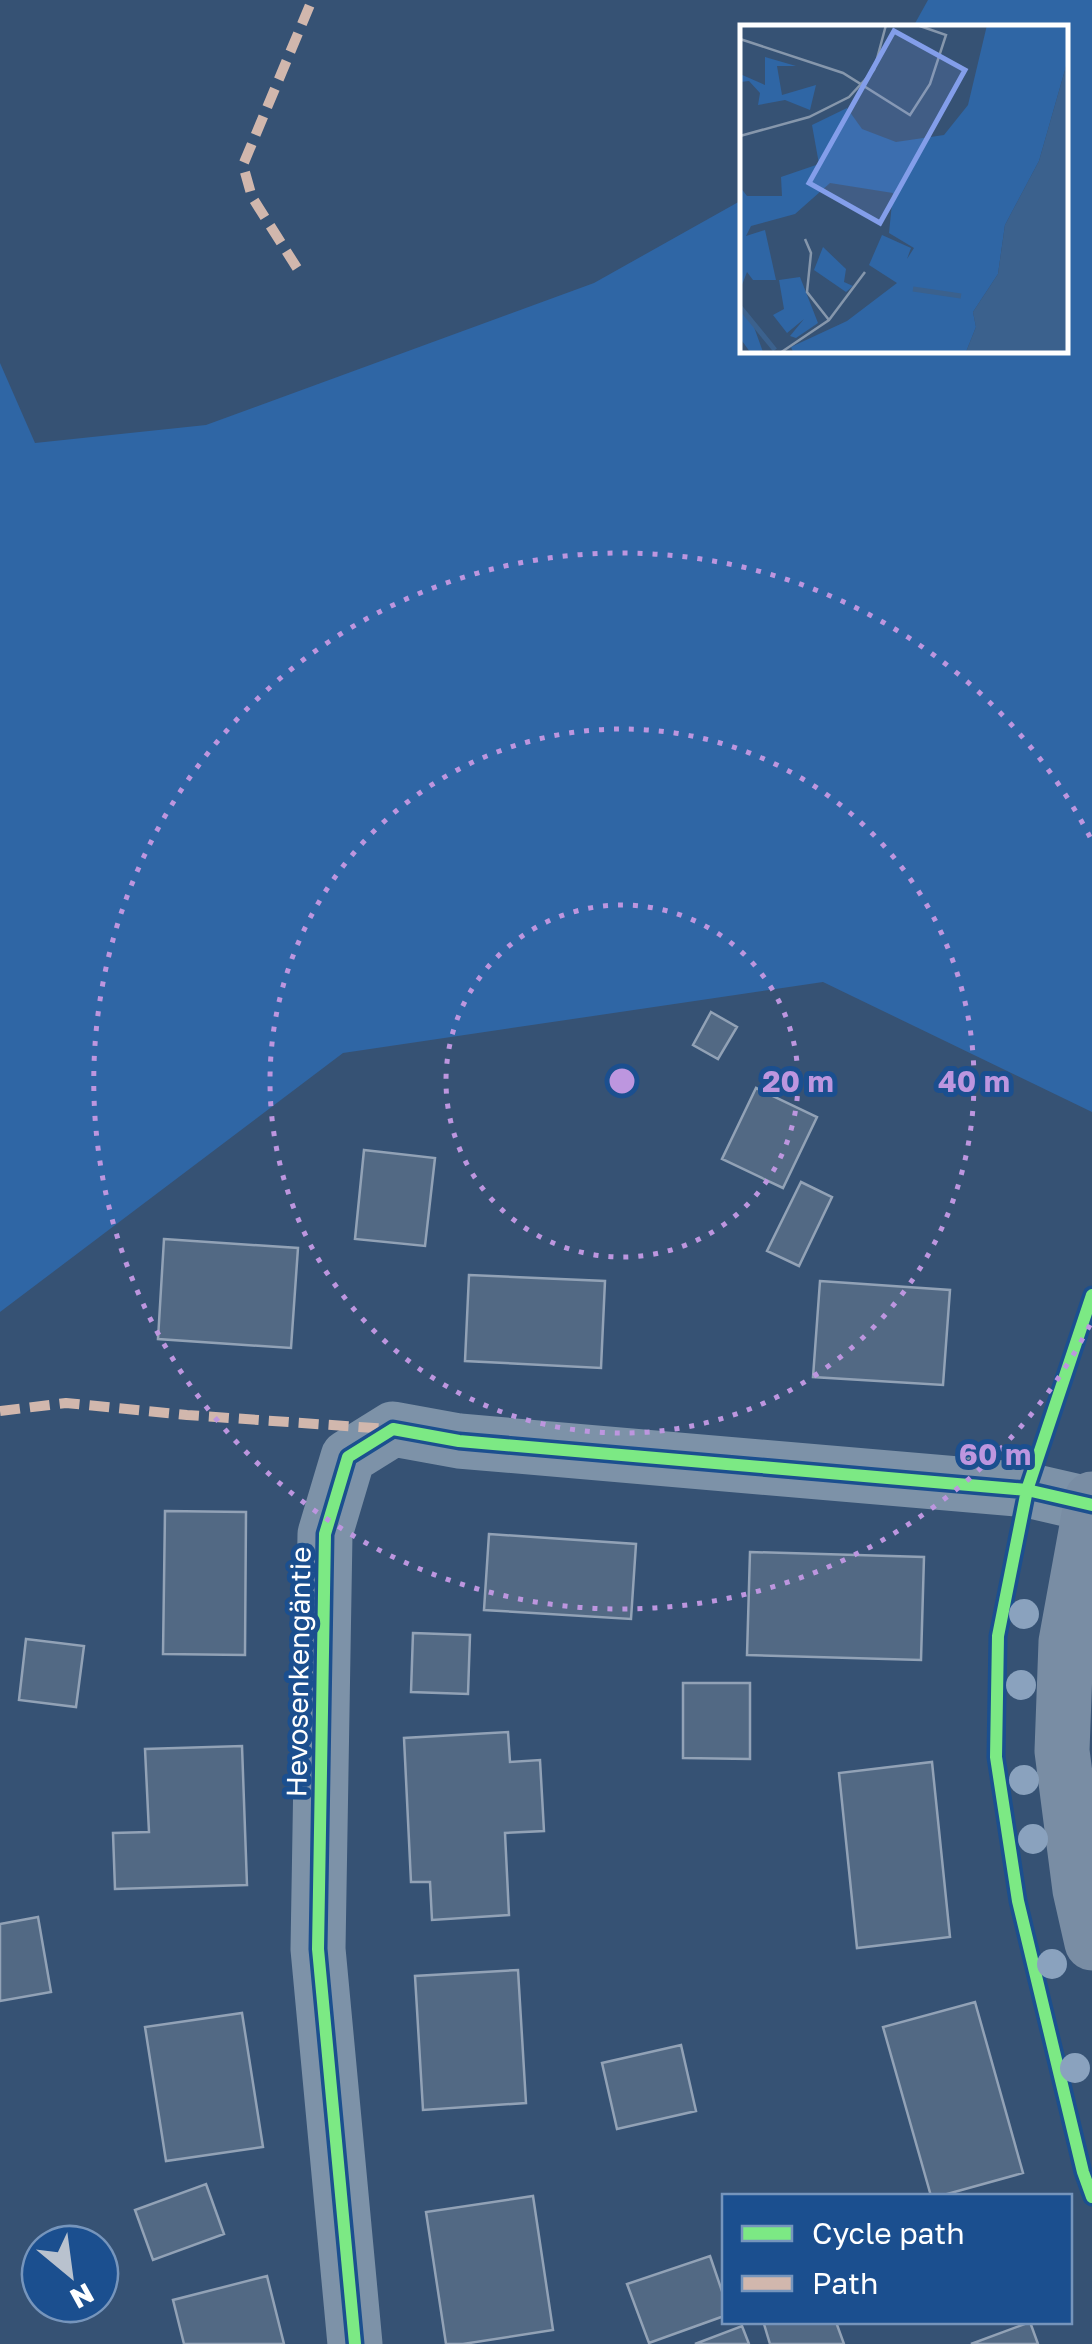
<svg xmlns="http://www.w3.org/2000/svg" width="1092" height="2344" viewBox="0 0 1092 2344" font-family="'Golos Text',sans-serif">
<rect width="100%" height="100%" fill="#365274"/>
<path fill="#2f66a5" d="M928,0H1092V1112L823,982L343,1053L0,1312V363L35,443L206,425L594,283L742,200V350H1064V28L913,27Z"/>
<path fill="#526984" stroke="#92a2b6" stroke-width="2.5" d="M711,1012L737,1027L718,1059L693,1045Z
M756,1088L817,1117L783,1188L722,1159Z
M364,1150L435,1158L425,1246L355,1239Z
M801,1182L832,1197L799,1266L767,1251Z
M164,1239L298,1248L291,1348L158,1339Z
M469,1275L605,1281L601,1368L465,1361Z
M820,1281L950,1290L943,1385L813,1377Z
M165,1511L246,1512L245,1655L163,1654Z
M489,1534L636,1544L631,1619L484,1610Z
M750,1552L924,1557L921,1660L747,1655Z
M413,1633L470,1635L468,1694L411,1692Z
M26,1639L84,1646L76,1707L19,1700Z
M683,1683H750V1759L683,1758Z
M508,1732L510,1762L540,1760L544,1831L505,1833L509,1915L432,1920L430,1882H411L404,1738Z
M242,1746L247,1885L115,1889L113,1833L149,1832L145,1749Z
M932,1762L950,1937L857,1948L839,1773Z
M38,1917L51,1992L0,2001V1924Z
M518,1970L526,2103L423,2110L415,1976Z
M975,2002L1023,2173L940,2196H931L883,2027Z
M242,2013L263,2147L166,2161L145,2027Z
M681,2045L696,2111L617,2129L602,2063Z
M206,2184L224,2234L153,2260L135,2210Z
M533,2196L553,2330L463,2344H446L426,2212Z
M710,2256L724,2297V2316L649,2343L627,2284Z
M267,2276L284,2344H184L173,2300Z
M773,2322H836L844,2344H770L764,2324Z
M1030,2322L1038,2344H971Z
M742,2326L749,2344H695Z"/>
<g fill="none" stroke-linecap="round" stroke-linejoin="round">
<path stroke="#7d92a8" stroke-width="55" d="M355,2344L318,1949L325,1534L348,1457L393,1429L459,1441L1027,1490L1092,1505"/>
<path stroke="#798da4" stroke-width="55" d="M1092,1499L1066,1642L1062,1751L1080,1890L1092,1943"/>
<path stroke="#d1b7ad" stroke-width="10" stroke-dasharray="20 10" stroke-linecap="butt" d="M297,268L252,197L243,165L312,0
M0,1411L66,1403L187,1415L388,1429"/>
<defs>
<path id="cycleway" d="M1092,1295L1027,1490L998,1636L996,1757L1018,1901L1083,2172L1092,2197
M355,2344L318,1949L325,1534L348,1457L393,1429L459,1441L1027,1490L1092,1505"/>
</defs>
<use href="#cycleway" stroke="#1b4f8f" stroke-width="19"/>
<use href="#cycleway" stroke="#7ce984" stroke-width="12"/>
</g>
<g fill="#8aa2be">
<circle cx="1024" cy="1614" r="15"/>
<circle cx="1021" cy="1685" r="15"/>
<circle cx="1024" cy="1780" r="15"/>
<circle cx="1033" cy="1839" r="15"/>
<circle cx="1052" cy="1964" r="15"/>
<circle cx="1075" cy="2068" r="15"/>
</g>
<g fill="none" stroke="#bd96df" stroke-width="5" stroke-dasharray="5 10">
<circle cx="622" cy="1081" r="176"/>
<circle cx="622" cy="1081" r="352"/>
<path d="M1090 1325A528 528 0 1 1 1090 837"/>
</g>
<g text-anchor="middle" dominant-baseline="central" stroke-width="10" stroke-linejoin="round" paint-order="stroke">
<g font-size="28" fill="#fff" stroke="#1b4f8f">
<text transform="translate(298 1672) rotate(-89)">Hevosenkengäntie</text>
</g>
</g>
<g transform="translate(740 25)">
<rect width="328" height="328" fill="#365274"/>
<path d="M247,0H327V38L299,136L265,200L258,249L233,287L236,302L226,327H53L51,322L107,296L157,258L129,240L142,210L171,223L167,234L174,223L149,208L153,168L90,158L55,189L11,201L6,211L25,205L36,255H13L7,247L0,265V162L7,171H42L41,152L79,139L72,100L107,83L122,104L156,117L204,110L228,80ZM25,32L56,41H37L42,70L76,60L70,85L45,75L18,80L20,68L9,56L0,57V49L25,60ZM83,222L106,244L104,257L113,261L106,267L74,245ZM60,252L78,298L56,313L50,311L64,294L47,308L33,290L44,284L39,255ZM0,280L10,291L23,327H10L0,313Z" fill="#2f66a5"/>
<path d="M327,38V327H226L236,302L233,287L258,249L265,200L299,136Z" fill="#3b618d"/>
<path fill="none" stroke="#3b618d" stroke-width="5" d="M173,264L221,271M0,282L35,325"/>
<path fill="none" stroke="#8697ac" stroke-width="2.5" d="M0,14L103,48L170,90L190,59L206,10L177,0M0,111L69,92L109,72L134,45L146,0M65,214L71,228L67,267L89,295M40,328L89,295L125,247"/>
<path fill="#839eea" fill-opacity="0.15" stroke="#839eea" stroke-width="5" d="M154,6L225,45L140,198L69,158Z"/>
<rect width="328" height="328" fill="none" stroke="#fff" stroke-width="5"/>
</g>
<circle cx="622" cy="1081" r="15" fill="#bd96df" stroke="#1b4f8f" stroke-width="5"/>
<g font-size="30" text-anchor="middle" font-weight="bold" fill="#bd96df" stroke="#1b4f8f" stroke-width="10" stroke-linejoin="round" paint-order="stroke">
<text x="798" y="1092">20 m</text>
<text x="974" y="1092">40 m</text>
<text x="995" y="1465">60 m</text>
</g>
<rect x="722" y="2194" width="350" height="130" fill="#1b4f8f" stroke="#7695bc" stroke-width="2.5"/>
<rect x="742" y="2226" width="50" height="15" fill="#7ce984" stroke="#7695bc" stroke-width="2.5"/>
<text x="812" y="2244" font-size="30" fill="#ffffff">Cycle path</text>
<rect x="742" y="2276" width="50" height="15" fill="#d1b7ad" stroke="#7695bc" stroke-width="2.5"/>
<text x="812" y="2294" font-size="30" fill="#ffffff">Path</text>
<g transform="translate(70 2274) rotate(151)"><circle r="48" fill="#1b4f8f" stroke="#7695bc" stroke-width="2.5"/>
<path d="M0-8L18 38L0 25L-18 38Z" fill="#b9c2ce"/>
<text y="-15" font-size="28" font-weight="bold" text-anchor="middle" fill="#ffffff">N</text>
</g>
</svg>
